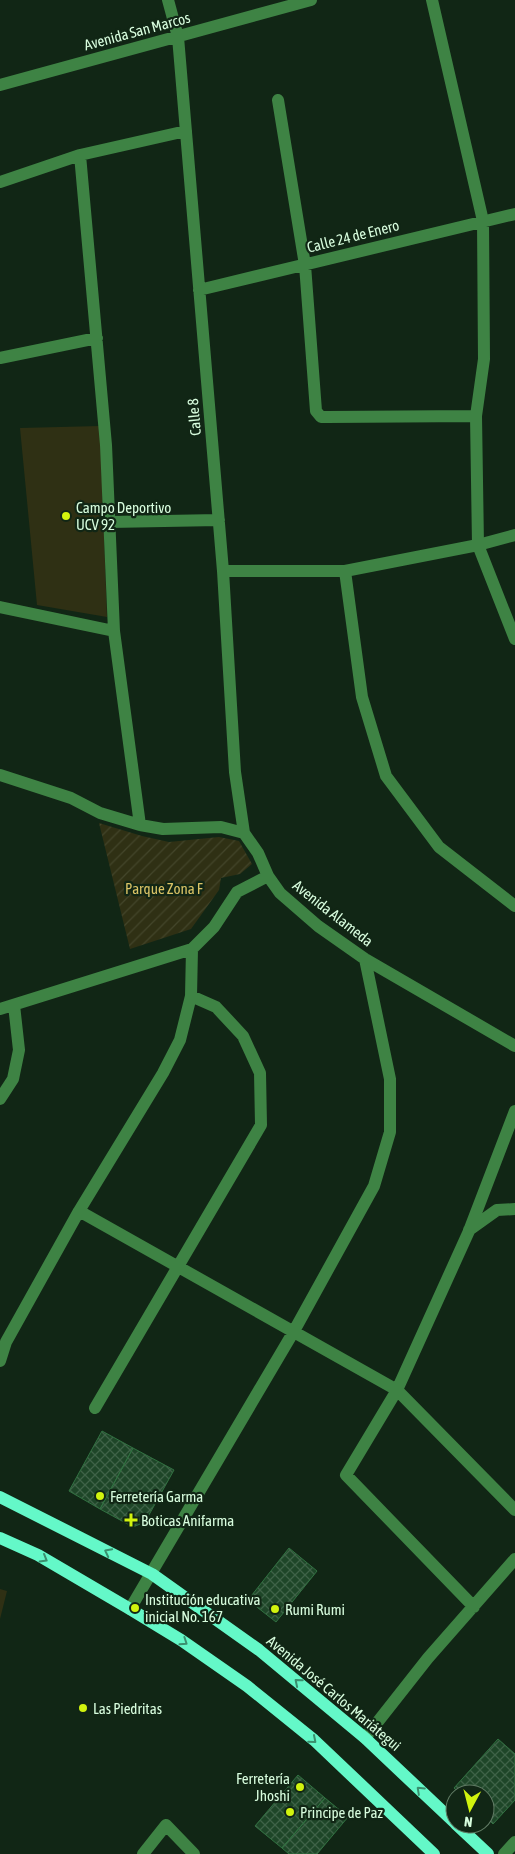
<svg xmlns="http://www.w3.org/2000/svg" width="515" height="1854" viewBox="0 0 515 1854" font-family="'Asap Condensed',sans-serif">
<defs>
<pattern id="garden-furrows" width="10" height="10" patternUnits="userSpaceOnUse" patternTransform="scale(1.25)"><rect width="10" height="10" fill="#2f3014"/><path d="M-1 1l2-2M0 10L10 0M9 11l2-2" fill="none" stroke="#43452a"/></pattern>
<pattern id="building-cross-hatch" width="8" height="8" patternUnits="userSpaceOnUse" patternTransform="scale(1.25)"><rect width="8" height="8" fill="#1e4628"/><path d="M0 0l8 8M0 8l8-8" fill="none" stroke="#3e6247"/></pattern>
</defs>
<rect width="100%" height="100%" fill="#112615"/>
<path fill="#2f3014" d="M100,426L107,617L37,605L20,428Z
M0,1589L7,1591L0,1619Z"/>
<path fill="url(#garden-furrows)" d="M99,823L142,836L169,842L219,837L239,841L252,864L240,874L221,878L219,890L191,929L130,949Z"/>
<path fill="url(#building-cross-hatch)" stroke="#317141" d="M102,1431L133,1448L100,1509L69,1491Z
M133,1448L174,1470L145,1522L133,1527L100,1509Z
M289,1548L317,1571L276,1622L248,1600Z
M498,1739L515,1754V1800L493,1824L485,1816V1794H460L454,1788Z
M298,1775L325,1798L282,1848L255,1826Z
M325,1798L348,1817L317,1854H289L282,1848Z"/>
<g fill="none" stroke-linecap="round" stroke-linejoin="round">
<path stroke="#3e8344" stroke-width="12" d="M168,0L178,37L223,571L235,772L244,833
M432,0L483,221L484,359L476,416L478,545L515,639
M0,85L311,0
M278,100L305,265L316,411L321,417H327L476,416
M80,155L106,445L114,631L140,825
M0,182L80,155L186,131
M199,290L515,214
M0,358L97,338
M109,522L219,520
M223,571H345L478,545L515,535
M345,571L362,697L386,776L439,847L515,906
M0,607L114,631
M0,775L71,798L100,813L140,825L163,829L221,827L244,833L258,853L268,876L280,893L318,926L365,959L515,1046
M0,1009L192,949L214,927L237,892L268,876
M0,1099L13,1079L19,1050L14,1005
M79,1211L397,1390L515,1510
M469,1230L497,1210L515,1209
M0,1361L6,1342L79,1211L163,1073L180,1040L191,996L192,949
M95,1408L261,1125L260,1073L243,1036L216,1007L191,996
M474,1607L346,1475L397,1390L469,1231L515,1111
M130,1609L294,1331L374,1186L390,1132V1079L365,959
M365,1738L428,1658L515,1559
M143,1854L166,1825L194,1854
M504,1854L515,1842"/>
<path stroke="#64f8c8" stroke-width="12" d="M0,1497L152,1574L259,1650L365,1738L455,1823
M0,1538L38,1555L130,1609L181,1640L247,1686L314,1740L434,1854
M456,1824L488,1854"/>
</g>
<defs><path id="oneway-chevron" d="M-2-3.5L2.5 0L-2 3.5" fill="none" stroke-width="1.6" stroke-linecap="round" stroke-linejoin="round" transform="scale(1.25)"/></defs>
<g stroke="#3a8f6e">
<use href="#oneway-chevron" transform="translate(108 1552) rotate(-153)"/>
<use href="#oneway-chevron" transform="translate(44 1559) rotate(30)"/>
<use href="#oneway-chevron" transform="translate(184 1642) rotate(34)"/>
<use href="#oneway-chevron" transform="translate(298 1682) rotate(-140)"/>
<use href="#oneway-chevron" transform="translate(313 1740) rotate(41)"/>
<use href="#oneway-chevron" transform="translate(420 1790) rotate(-137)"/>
</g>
<g fill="#d1f30e" stroke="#112615" stroke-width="2">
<circle cx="66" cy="516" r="5"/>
<circle cx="100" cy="1496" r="5"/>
<path d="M128.5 1512.5h5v5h5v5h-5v5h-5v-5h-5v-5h5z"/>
<circle cx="135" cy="1608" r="5"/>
<circle cx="275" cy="1609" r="5"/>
<circle cx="83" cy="1708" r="5"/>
<circle cx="300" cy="1787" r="5"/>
<circle cx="290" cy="1812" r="5"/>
</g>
<g text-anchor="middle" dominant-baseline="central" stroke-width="4.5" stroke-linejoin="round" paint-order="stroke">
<g font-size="15" fill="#d8fdde" stroke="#112615">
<text transform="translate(137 31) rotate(-15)">Avenida San Marcos</text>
<text transform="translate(353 236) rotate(-14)">Calle 24 de Enero</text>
<text transform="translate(194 417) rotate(-95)">Calle 8</text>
<text transform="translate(333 913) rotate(38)">Avenida Alameda</text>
<text transform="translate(334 1693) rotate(40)">Avenida José Carlos Mariátegui</text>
</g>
<g font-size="15" fill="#d8fdde" stroke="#112615" text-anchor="start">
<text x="76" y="507">Campo Deportivo<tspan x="76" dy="17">UCV 92</tspan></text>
<text x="110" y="1496">Ferretería Garma</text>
<text x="141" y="1520">Boticas Anifarma</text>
<text x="145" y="1599">Institución educativa<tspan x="145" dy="17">inicial No. 167</tspan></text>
<text x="285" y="1609">Rumi Rumi</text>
<text x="93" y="1708">Las Piedritas</text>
<text x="290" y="1778" text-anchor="end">Ferretería<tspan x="290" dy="17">Jhoshi</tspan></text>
<text x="300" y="1812">Principe de Paz</text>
</g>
<g font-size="15" fill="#dac366" stroke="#112615">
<text x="164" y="888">Parque Zona F</text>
</g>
</g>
<g transform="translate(470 1809) rotate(187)"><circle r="24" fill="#112615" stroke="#617c65"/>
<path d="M0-4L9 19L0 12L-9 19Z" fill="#d1f30e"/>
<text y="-8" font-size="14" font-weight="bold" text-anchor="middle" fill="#d8fdde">N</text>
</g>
</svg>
